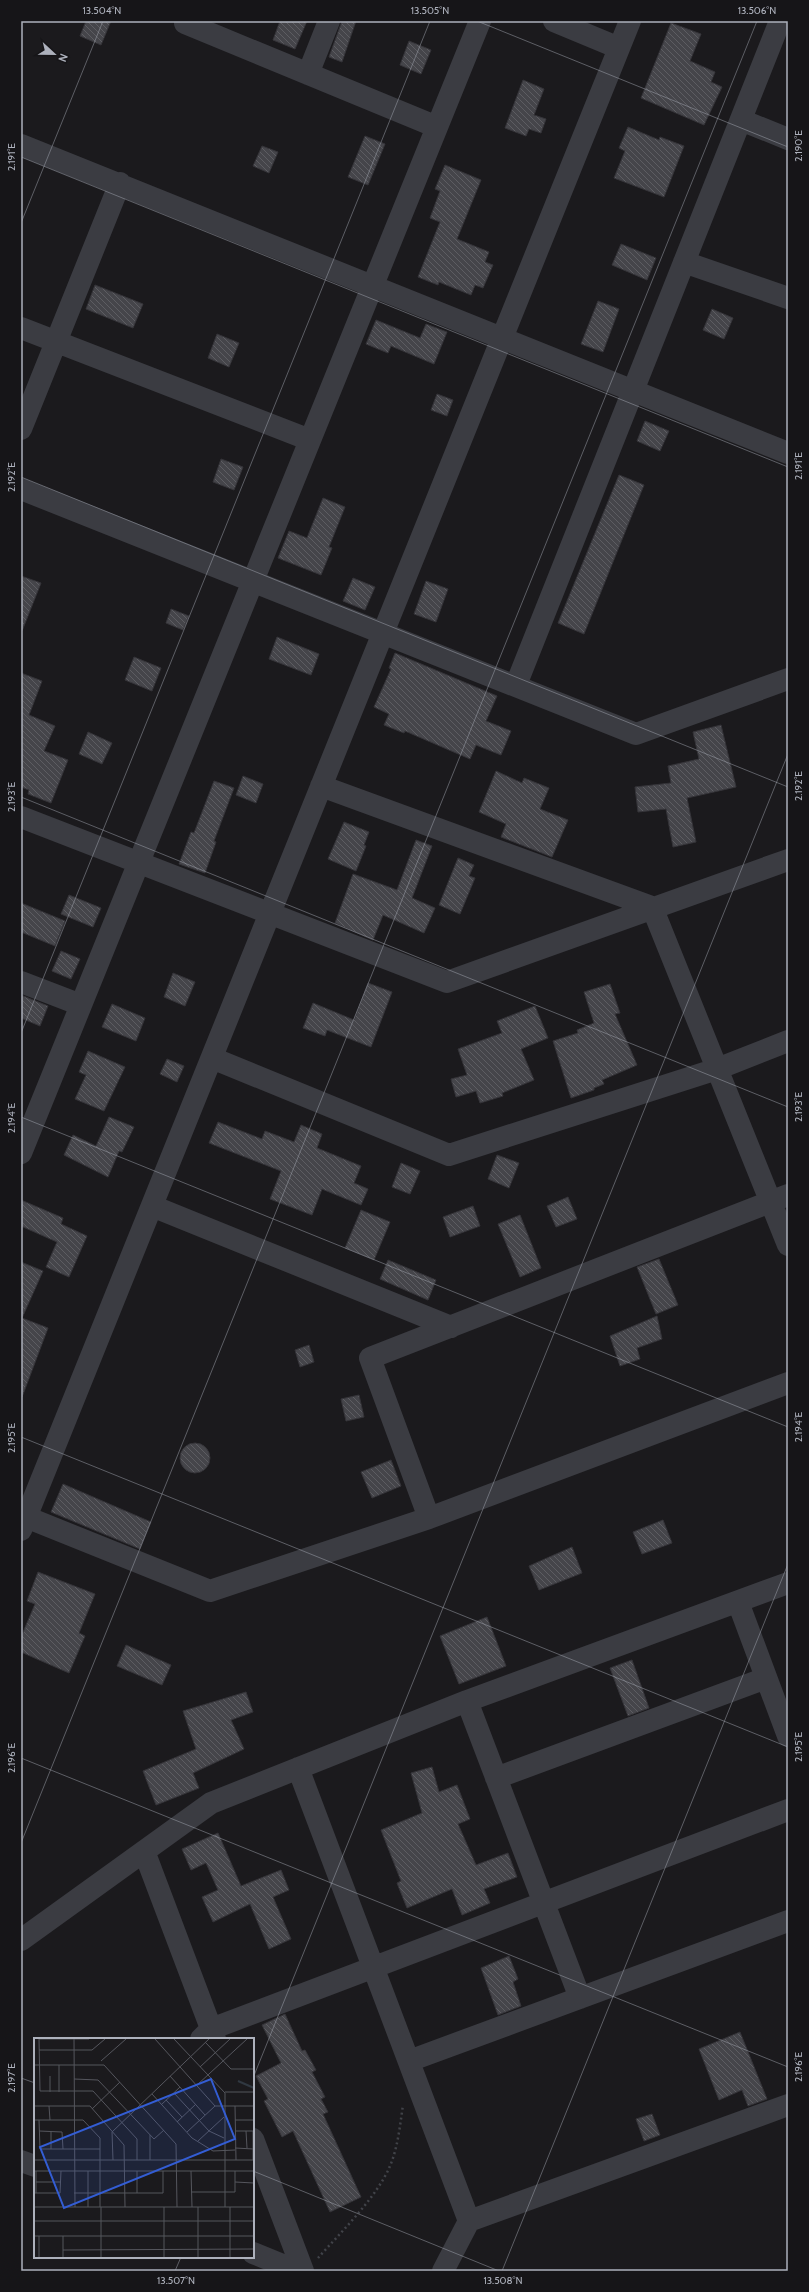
<svg xmlns="http://www.w3.org/2000/svg" width="809" height="2292" viewBox="0 0 809 2292" font-family="Cabin,sans-serif">
<defs>
<pattern id="building-back-hatch" width="6" height="6" patternUnits="userSpaceOnUse"><rect width="6" height="6" fill="#45454a"/><path d="M-1 5l2 2M0 0l6 6M5-1l2 2" fill="none" stroke="#5d5d62"/></pattern>
</defs>
<rect width="100%" height="100%" fill="#1b1a1d"/>
<path fill="url(#building-back-hatch)" stroke="#353439" d="M86,21H111L101,45L80,36Z
M280,21H307L295,49L273,40Z
M342,21H356L342,62L329,57Z
M671,23L701,34L690,61L715,72L711,82L722,87L704,125L641,98Z
M409,41L431,50L421,74L400,65Z
M523,80L544,89L534,115L546,119L541,133L529,129L526,136L505,128Z
M628,127L659,140L660,137L684,146L664,197L614,178L625,151L619,148Z
M365,136L385,144L368,185L348,177Z
M262,146L278,152L269,173L253,166Z
M445,165L481,180L457,239L489,252L485,262L493,265L483,288L475,285L471,295L439,282L438,285L418,277L440,222L430,218L440,191L435,189Z
M621,244L656,258L647,280L612,265Z
M95,285L143,304L133,328L86,309Z
M598,301L619,309L603,352L581,344Z
M712,309L733,318L724,339L703,330Z
M376,320L420,338L426,324L447,332L434,364L391,346L388,353L366,344Z
M217,334L239,343L229,367L208,358Z
M437,394L453,400L447,416L431,410Z
M645,421L669,431L660,451L637,441Z
M221,459L243,467L234,490L213,482Z
M619,475L644,485L584,634L558,623Z
M323,498L345,507L329,547L332,548L321,575L278,558L289,531L307,538Z
M21,576L41,583L22,631H21Z
M353,578L375,587L365,610L343,601Z
M426,581L448,589L436,622L414,614Z
M171,609L189,616L183,630L166,623Z
M277,637L319,654L311,675L269,659Z
M395,653L497,696L486,721L511,731L501,755L476,745L470,759L405,731L404,733L384,725L389,714L374,707L391,669L389,668Z
M134,657L161,668L152,691L125,680Z
M21,673L42,681L29,715L55,726L44,751L68,760L51,803L28,794L29,790L21,787Z
M721,725L736,787L687,798L696,842L673,847L666,809L638,812L635,787L671,783L668,766L699,759L693,732Z
M88,732L112,743L102,764L79,754Z
M496,771L522,783L524,778L549,788L540,809L568,820L552,857L501,837L506,824L479,812Z
M243,776L263,784L256,803L236,795Z
M214,781L234,788L214,841L216,842L205,873L179,864L191,832L194,833Z
M344,822L369,832L364,845L366,846L356,871L328,859Z
M416,840L432,846L412,898L435,908L424,933L383,915L373,940L335,923L353,874L397,890Z
M458,858L474,865L469,876L475,878L460,914L439,905Z
M69,895L101,908L93,927L61,914Z
M21,903L65,921L55,946L21,932Z
M61,951L80,959L71,979L52,971Z
M173,973L195,982L185,1006L164,997Z
M368,983L392,992L371,1047L327,1030L325,1036L303,1028L313,1003L354,1020Z
M610,984L620,1013L615,1014L637,1065L602,1080L604,1084L594,1088V1090L571,1098L553,1041L578,1033L577,1030L594,1023L584,992Z
M21,995L48,1006L40,1026L21,1018Z
M112,1004L145,1018L136,1041L102,1027Z
M535,1006L548,1038L521,1049L534,1080L502,1093L503,1096L480,1103L476,1091L456,1097L451,1079L467,1075L458,1049L502,1033L497,1021Z
M88,1051L125,1067L104,1111L75,1099L86,1075L79,1072Z
M167,1059L184,1066L177,1082L160,1074Z
M109,1117L134,1127L122,1152L119,1151L108,1177L64,1155L73,1135L96,1146Z
M218,1122L262,1139L265,1131L294,1142L301,1125L322,1134L317,1148L361,1166L354,1183L368,1189L361,1205L322,1189L312,1215L270,1199L281,1171L209,1143Z
M497,1155L519,1163L509,1188L488,1179Z
M401,1163L420,1171L410,1194L392,1187Z
M568,1197L577,1219L556,1227L547,1206Z
M21,1200L63,1218L61,1224L87,1236L69,1277L46,1267L57,1242L21,1226Z
M473,1206L480,1226L450,1237L443,1217Z
M361,1210L390,1222L374,1260L345,1248Z
M520,1215L541,1268L520,1277L498,1224Z
M659,1259L678,1305L656,1314L637,1267Z
M388,1260L436,1280L428,1300L380,1279Z
M21,1262L43,1271L22,1318L48,1328L22,1397Z
M657,1316L662,1339L637,1348L640,1359L620,1366L610,1336Z
M309,1345L314,1362L300,1367L295,1350Z
M359,1395L364,1417L346,1421L341,1399Z
M180 1458a15 15 0 1 1 30 0a15 15 0 1 1-30 0Z
M391,1460L401,1486L372,1498L361,1472Z
M63,1484L151,1522L140,1549L51,1512Z
M663,1520L672,1543L642,1554L633,1532Z
M572,1547L582,1573L539,1590L529,1566Z
M38,1572L95,1594L79,1633L85,1636L69,1673L21,1652V1637L35,1604L27,1601Z
M487,1617L506,1666L459,1684L440,1636Z
M126,1645L171,1665L162,1685L117,1666Z
M632,1660L649,1708L628,1716L610,1668Z
M246,1692L253,1712L231,1720L244,1749L193,1773L199,1788L156,1805L143,1771L196,1749L183,1711Z
M432,1767L439,1792L457,1785L470,1819L458,1824L476,1865L508,1853L517,1877L484,1889L490,1903L462,1915L452,1889L407,1908L397,1883L401,1881L381,1830L422,1813L411,1773Z
M218,1833L241,1886L281,1870L289,1890L273,1897L291,1939L269,1949L250,1904L213,1922L202,1897L218,1890L206,1863L191,1870L182,1849Z
M509,1956L518,1979L513,1982L521,2006L498,2015L481,1968Z
M285,2014L302,2051L305,2050L316,2070L312,2072L325,2097L321,2099L328,2112L323,2114L361,2197L330,2212L293,2131L282,2137L264,2101L268,2099L256,2076L281,2063L262,2025Z
M740,2032L767,2099L748,2106L742,2090L719,2100L699,2049Z
M652,2114L660,2135L644,2141L636,2119Z"/>
<g fill="none" stroke-linecap="round" stroke-linejoin="round">
<path stroke="#414349" stroke-width="2.5" stroke-dasharray="2 3" stroke-linecap="butt" d="M318,2258C341,2232 377,2197 390,2166C398,2147 400,2125 403,2105"/>
<path stroke="#3b3c42" stroke-width="22" d="M186,21L185,23L437,127
M554,21L619,48
M308,74L329,21
M741,120L788,139
M21,145L788,453
M684,262L788,298
M21,328L310,440
M21,429L120,183
M21,489L636,734L788,679
M516,685L780,21
M321,786L652,907L788,1245
M21,817L447,982L788,860
M21,982L81,1005
M212,1058L449,1155L717,1069L788,1041
M21,1153L480,21
M152,1206L451,1327
M21,1515L210,1591L429,1518L788,1383
M429,1518L370,1358L788,1195
M21,1530L630,21
M738,1602L788,1736
M467,1701L580,1998
M298,1768L469,2221
M496,1778L766,1678
M144,1851L215,2039
M21,1940L211,1803L467,1701L788,1583
M201,2039L211,2029L788,1810
M409,2061L788,1921
M253,2139L303,2271
M21,2161L35,2166
M253,2253L297,2271
M443,2271L469,2221L788,2105"/>
</g>
<path fill="none" stroke="#adb1bc" stroke-width="1" stroke-opacity="0.45" d="M477,21L788,147M21,157L788,467M21,223L103,21M21,477L788,787M21,797L788,1107M21,1033L430,21M21,1117L788,1427M21,1437L788,1747M21,1758L788,2067M21,1843L757,21M21,2078L35,2083M253,2078L788,754M253,2171L499,2271M175,2271L181,2257M502,2271L788,1564"/>
<g transform="translate(34 2038)">
<rect width="220" height="220" fill="#1b1a1d"/>
<path fill="none" stroke="#303841" stroke-width="2" d="M204,43L220,50"/>
<path fill="none" stroke="#55565d" stroke-width="1" d="M5,1L6,53H59L103,101V122M5,1H55M40,1L41,169M121,1L181,68H220M140,1L191,55V169M171,4L197,31H220M5,12H58L71,1M67,23L92,1M0,27H70L142,106L143,169M166,29L196,1M16,38V54M136,38L171,77M40,41L64,42L120,101L130,92M163,47L213,1M25,54V27M191,54H220M140,55L175,93L190,100M118,56L158,100L179,113L201,112M132,62L148,79M127,67L146,49M0,68H56L90,107L91,169M15,68L16,82M201,68L202,122M58,71L86,44M0,82H49L66,100V169M5,82L6,111H66M201,82H220M143,84L162,66M5,93L28,94L29,111M17,93V111M201,93H220M212,93L213,110M219,93V122M153,94L181,68M116,97V122M164,103L190,79M201,110L220,111M0,122H220M79,122L78,94L175,1M0,133H220M54,133V169M103,133V155M157,133L158,169M2,144H27M201,144L220,145M157,154H201V133M0,155H26L27,133M2,155V133M40,155H129V133M0,169H220M67,169V219M130,169V219M164,169V219M196,169V219M0,183H220M0,198H220M5,198V219M29,198V219M29,212L220,211"/>
<path fill="#335dd4" fill-opacity="0.15" stroke="#335dd4" stroke-width="2" d="M177,41L201,101L30,170L6,109Z"/>
<rect width="220" height="220" fill="none" stroke="#adb1bc" stroke-width="2"/>
</g>
<rect width="809" height="2292" fill="none" stroke="#161518" stroke-width="44"/>
<g transform="translate(54 54) rotate(112)" stroke="#161518" stroke-width="3" paint-order="stroke">
<path d="M0-3L7 15L0 10L-7 15Z" fill="#adb1bc"/>
<text y="-6" font-size="11" font-weight="bold" text-anchor="middle" fill="#adb1bc">N</text>
</g>
<rect x="22" y="22" width="765" height="2248" fill="none" stroke="#adb1bc" stroke-width="1.5"/>
<g font-size="10" text-anchor="middle" fill="#adb1bc">
<text x="102" y="14">13.504°N</text>
<text x="430" y="14">13.505°N</text>
<text x="757" y="14">13.506°N</text>
<text transform="translate(798 146) rotate(-90)" y="4">2.190°E</text>
<text transform="translate(11 157) rotate(-90)" y="4">2.191°E</text>
<text transform="translate(798 466) rotate(-90)" y="4">2.191°E</text>
<text transform="translate(11 477) rotate(-90)" y="4">2.192°E</text>
<text transform="translate(798 786) rotate(-90)" y="4">2.192°E</text>
<text transform="translate(11 797) rotate(-90)" y="4">2.193°E</text>
<text transform="translate(798 1107) rotate(-90)" y="4">2.193°E</text>
<text transform="translate(11 1118) rotate(-90)" y="4">2.194°E</text>
<text transform="translate(798 1427) rotate(-90)" y="4">2.194°E</text>
<text transform="translate(11 1438) rotate(-90)" y="4">2.195°E</text>
<text transform="translate(798 1747) rotate(-90)" y="4">2.195°E</text>
<text transform="translate(11 1758) rotate(-90)" y="4">2.196°E</text>
<text transform="translate(798 2067) rotate(-90)" y="4">2.196°E</text>
<text transform="translate(11 2078) rotate(-90)" y="4">2.197°E</text>
<text x="176" y="2284">13.507°N</text>
<text x="503" y="2284">13.508°N</text>
</g>
</svg>
